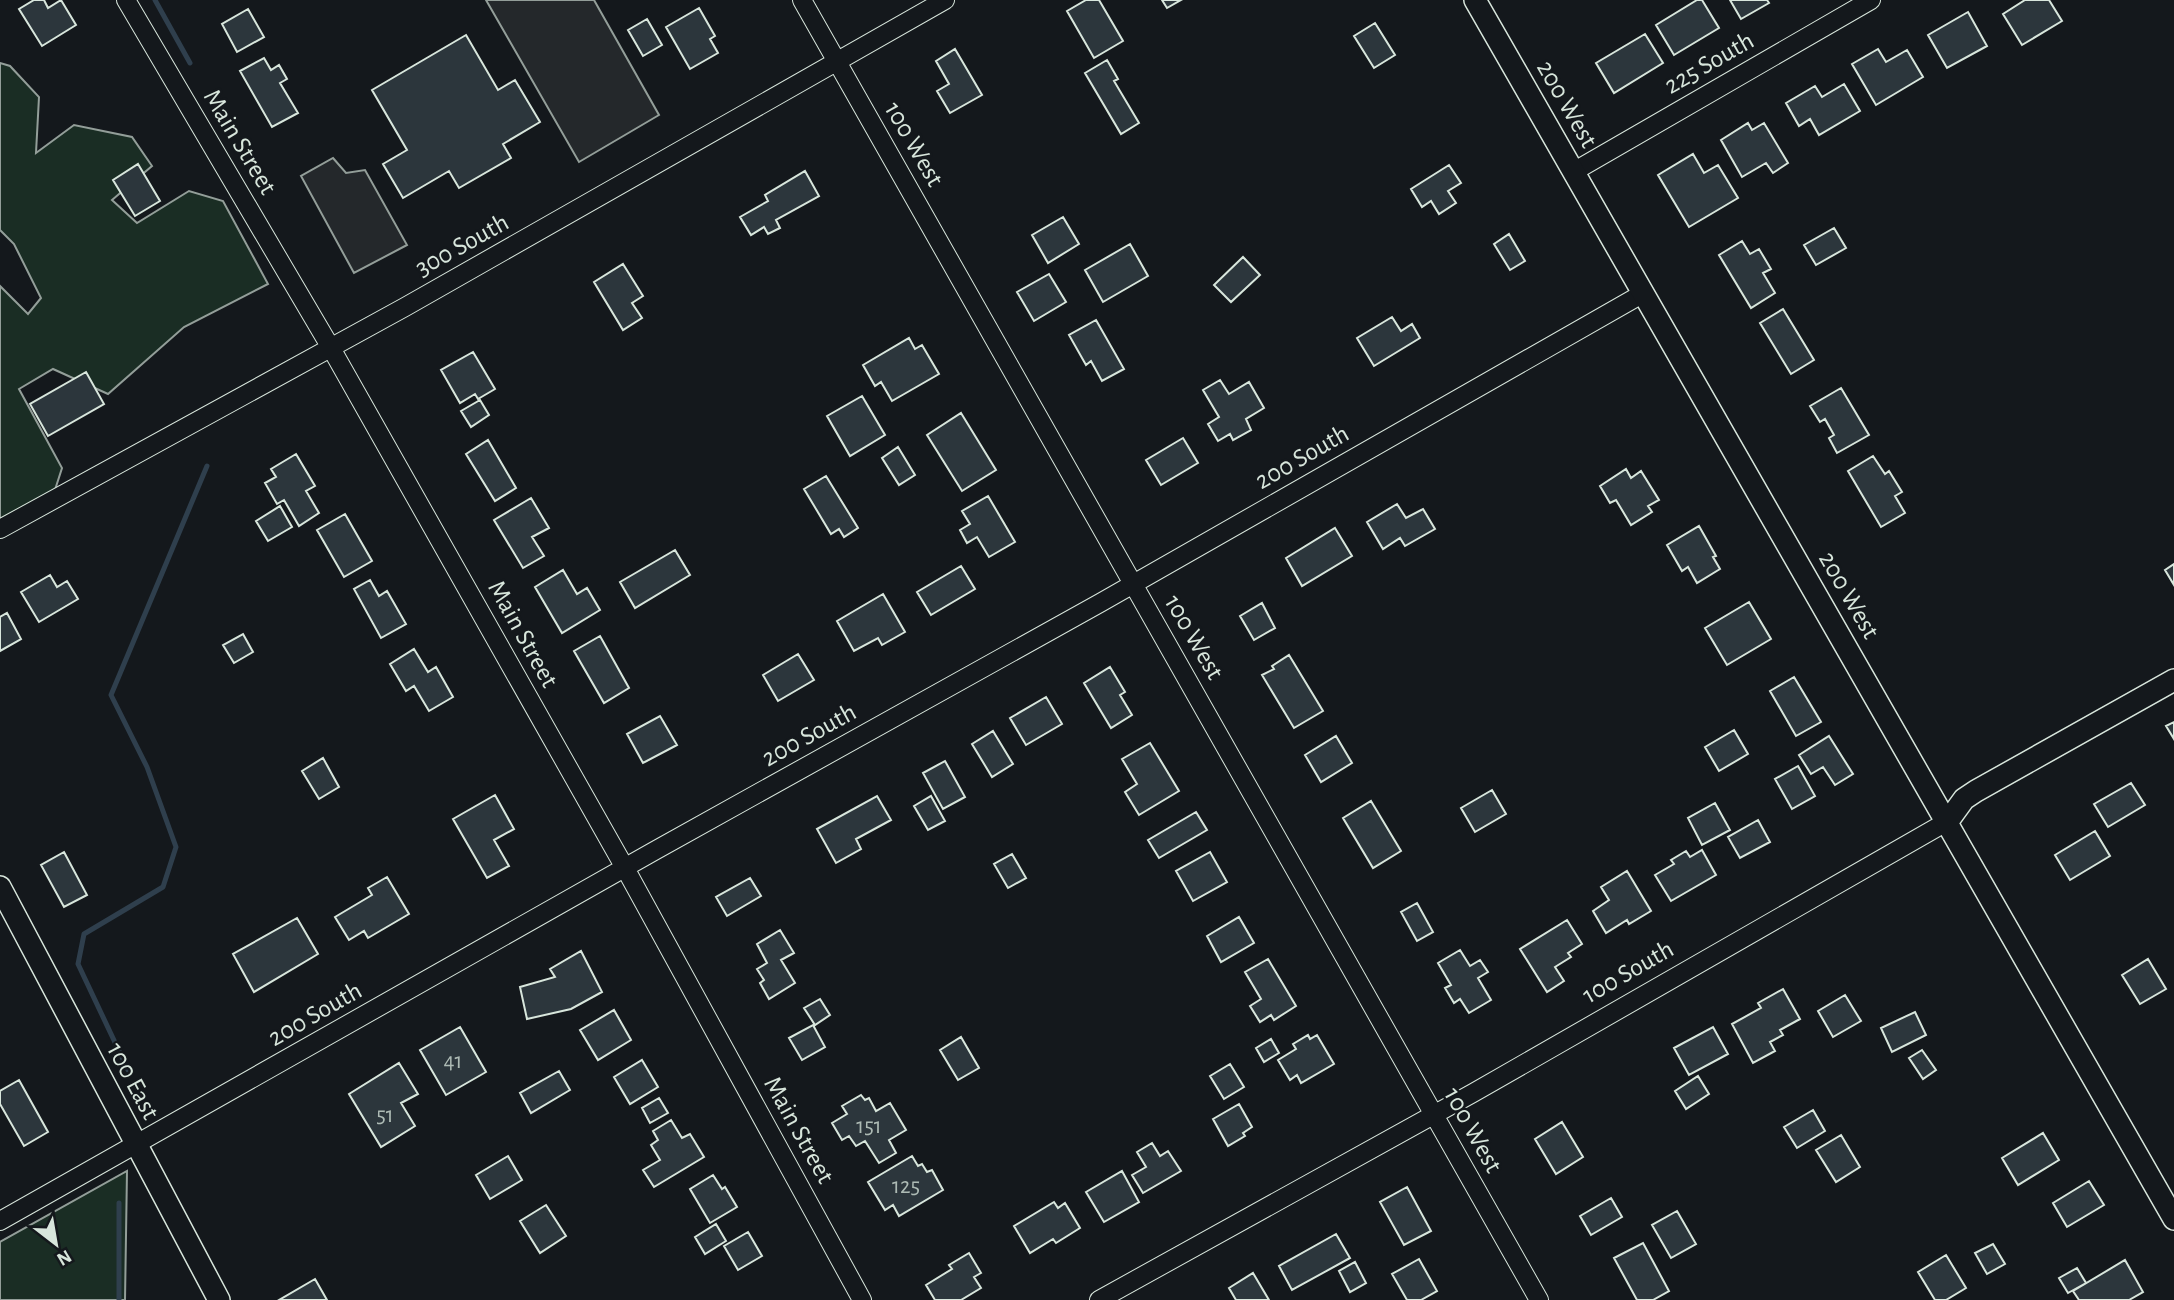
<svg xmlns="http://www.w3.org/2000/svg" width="2174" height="1300" viewBox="0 0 2174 1300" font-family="'Alegreya Sans',sans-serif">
<rect width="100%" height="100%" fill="#14181c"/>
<path fill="#1a2d24" stroke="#939e99" stroke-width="2" d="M0,63L10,66L39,97L36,153L74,125L132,137L152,166L112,200L137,223L189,191L223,201L268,284L184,327L108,394L53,369L19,389L62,468L53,496L0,524V286L28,314L41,298L14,244L0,230Z
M127,1171L125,1300H0V1242Z"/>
<path fill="#24282b" stroke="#939e99" stroke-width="2" d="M486,0H594L659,115L579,162Z
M333,158L346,173L365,170L407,245L354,273L301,176Z"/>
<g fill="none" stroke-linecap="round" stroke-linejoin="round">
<path stroke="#2f3f4d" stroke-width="5" d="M155,0L190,63
M128,1070L78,964L84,934L163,887L176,847L147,767L111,695L207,466
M119,1300V1203"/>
</g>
<path fill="#2c363c" stroke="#d8e6dc" stroke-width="2" d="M34,0H44L48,8L61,0L76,25L42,46L19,9Z
M1086,0H1099L1123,41L1094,58L1067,11Z
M1162,0H1181L1167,8Z
M1697,0H1702L1719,28L1674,55L1656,25Z
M1730,0H1767L1769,3L1741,19Z
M2025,0H2049L2062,21L2022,45L2003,14Z
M699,8L715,36L710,39L718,53L690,69L666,27Z
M248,9L264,37L237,52L222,24Z
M1968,12L1987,46L1947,68L1928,35Z
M647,19L662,45L643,56L628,30Z
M1375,23L1395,55L1374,68L1354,36Z
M1645,34L1663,63L1614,93L1596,63Z
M466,35L498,90L515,80L540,122L503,144L511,158L459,188L449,171L403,198L383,164L407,150L372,90Z
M955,49L982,95L950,113L937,91L949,84L936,61Z
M1878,49L1886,62L1907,50L1923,77L1876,105L1852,64Z
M264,58L271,70L279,65L287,79L280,83L298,113L272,127L240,71Z
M1107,60L1118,79L1114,81L1139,123L1121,134L1085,73Z
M1844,84L1860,111L1819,135L1810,119L1799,126L1786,103L1815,86L1822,97Z
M1748,123L1752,130L1764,123L1788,163L1773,173L1766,163L1742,177L1721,140Z
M1693,154L1704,173L1718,165L1738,198L1689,227L1658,175Z
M138,164L160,201L135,216L113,180Z
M1449,165L1461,183L1448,191L1456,203L1439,214L1431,201L1422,207L1411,189Z
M805,171L819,196L776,220L780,228L768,234L764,227L751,235L740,217L768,201L765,195Z
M1063,217L1079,244L1048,263L1032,235Z
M1834,228L1846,248L1816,265L1804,245Z
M1509,234L1525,261L1510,270L1494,244Z
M1742,241L1750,254L1759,249L1771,269L1763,273L1775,293L1751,308L1719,255Z
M1130,244L1148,276L1103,302L1085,270Z
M1243,257L1260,275L1231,302L1214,285Z
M623,264L643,296L632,303L642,318L623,330L594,282Z
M1049,274L1066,302L1034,321L1017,292Z
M1783,309L1814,360L1791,374L1760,323Z
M1392,317L1401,331L1412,324L1420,338L1374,366L1357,338Z
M1096,320L1124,369L1102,381L1091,361L1086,365L1069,335Z
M909,338L915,349L922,345L939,374L892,401L881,382L875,386L863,365Z
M473,352L495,389L478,399L475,394L460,403L441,370Z
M86,372L104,404L48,436L30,404Z
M1220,380L1229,394L1249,382L1264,408L1246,419L1251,430L1233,440L1230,434L1218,441L1208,424L1219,417L1203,390Z
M1841,388L1869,435L1837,453L1829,438L1834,435L1825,419L1820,422L1810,406Z
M862,396L885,435L850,456L827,416Z
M480,400L489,415L471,427L461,411Z
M961,413L996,470L962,491L927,435Z
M1183,438L1198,463L1161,485L1146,460Z
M488,440L516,488L495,501L466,454Z
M898,447L915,475L899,485L882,458Z
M296,454L315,486L306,491L319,513L299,526L284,500L277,504L265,483L276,477L271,469Z
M1873,456L1885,474L1889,471L1902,492L1895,496L1905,513L1881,527L1848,471Z
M1626,469L1631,478L1641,471L1659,500L1648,506L1652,512L1631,525L1616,500L1610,503L1600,486Z
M826,476L858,528L844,537L839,529L831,534L804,489Z
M988,496L1015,542L989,557L977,537L967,543L960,530L970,524L962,511Z
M531,498L549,528L532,537L544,556L523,568L494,520Z
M1397,504L1406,518L1423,509L1435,529L1405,546L1400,538L1383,549L1367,522Z
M280,506L292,527L268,541L256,521Z
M345,514L372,561L344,577L317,530Z
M1699,526L1716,556L1713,557L1720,569L1697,583L1688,567L1682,571L1667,545Z
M1335,528L1352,556L1302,586L1286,558Z
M675,550L690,575L635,608L620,582Z
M2174,564V585L2165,570Z
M961,566L975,589L931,615L917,592Z
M563,570L577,594L587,588L600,610L562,633L535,587Z
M50,575L57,587L67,581L78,599L39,622L21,592Z
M370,580L379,596L387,591L406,624L381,638L354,589Z
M883,594L905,632L882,645L878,638L854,651L837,621Z
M1749,602L1771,639L1727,665L1705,628Z
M1262,603L1275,628L1254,640L1240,616Z
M7,613L21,639L0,651V617Z
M243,634L253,652L234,663L223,645Z
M600,636L629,688L604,703L574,651Z
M414,649L428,672L436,667L453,697L429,711L414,686L406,691L390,664Z
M798,654L814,680L778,701L763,675Z
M1289,655L1323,711L1294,728L1262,675L1274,669L1272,666Z
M1110,667L1125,692L1120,695L1132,715L1111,728L1084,683Z
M1794,677L1821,722L1796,736L1770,691Z
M1046,697L1062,724L1026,745L1010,718Z
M660,716L677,745L643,763L627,734Z
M2174,722V739L2166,726Z
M1734,730L1748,754L1719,771L1705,747Z
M993,731L1013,764L992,777L972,744Z
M1336,736L1352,763L1321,782L1305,755Z
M1829,736L1853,774L1835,785L1823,767L1811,774L1799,755Z
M1150,743L1179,791L1139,815L1125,792L1137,784L1122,759Z
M323,758L339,787L319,799L302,771Z
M945,761L965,797L943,809L923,773Z
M1798,766L1815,796L1792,809L1775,779Z
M2131,783L2145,805L2108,827L2094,804Z
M1492,790L1506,814L1475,832L1461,808Z
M495,795L514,829L494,840L509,866L487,878L453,819Z
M877,796L891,820L856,839L861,849L836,863L817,829Z
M931,796L945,821L928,830L914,806Z
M1371,801L1401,851L1373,868L1343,818Z
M1715,803L1730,830L1702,845L1688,818Z
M1196,812L1207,830L1159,858L1148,840Z
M1758,820L1770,842L1740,858L1728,837Z
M2095,831L2110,856L2070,880L2055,855Z
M1702,850L1716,875L1671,901L1655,875L1674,864L1671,860L1686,851L1690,857Z
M64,852L87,895L64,907L41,865Z
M1210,852L1227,882L1193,901L1176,871Z
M1012,854L1026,878L1008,888L994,864Z
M1627,871L1651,911L1629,924L1627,920L1606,933L1593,911L1609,900L1601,887Z
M387,877L409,914L368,938L364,931L349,940L335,917L372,895L368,888Z
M750,878L761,896L727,916L716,897Z
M1417,903L1433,932L1417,941L1401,912Z
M1239,917L1254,943L1221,962L1207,936Z
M297,918L318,954L254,992L233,954Z
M1567,920L1582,944L1568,953L1571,957L1555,967L1564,981L1547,992L1520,949Z
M780,930L794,953L781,960L795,983L769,999L760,983L764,980L757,969L767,963L757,944Z
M1460,950L1470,966L1480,960L1488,972L1478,978L1491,1000L1469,1013L1460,999L1454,1003L1445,988L1451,985L1438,963Z
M581,951L602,992L571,1009L527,1019L520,987L555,977L550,969Z
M1268,959L1296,1006L1274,1020L1271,1015L1260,1022L1250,1006L1261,999L1245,972Z
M2148,959L2166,989L2140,1004L2122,975Z
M1783,989L1800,1019L1780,1030L1783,1035L1770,1042L1775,1051L1753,1063L1732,1024L1761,1008L1758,1003Z
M1845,995L1861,1021L1833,1037L1818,1011Z
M820,999L830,1015L815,1025L804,1008Z
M614,1010L631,1040L598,1060L580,1030Z
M1915,1012L1926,1035L1892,1052L1881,1028Z
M813,1025L825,1047L802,1060L789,1038Z
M460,1027L486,1072L446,1095L420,1050Z
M1713,1027L1728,1054L1689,1075L1674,1048Z
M1308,1035L1310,1039L1317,1035L1334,1064L1301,1083L1297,1075L1290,1080L1278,1060L1296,1049L1293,1044Z
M961,1037L979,1068L958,1080L940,1050Z
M1271,1039L1279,1053L1264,1062L1256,1048Z
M1922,1050L1936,1070L1923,1079L1909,1058Z
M642,1060L658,1087L630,1104L614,1077Z
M399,1063L418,1094L401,1103L415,1126L381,1147L349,1094Z
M1230,1064L1244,1087L1224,1099L1210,1076Z
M559,1071L570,1090L531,1113L520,1093Z
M1698,1076L1709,1094L1686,1109L1675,1091Z
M19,1080L48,1132L24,1146L0,1104V1091Z
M861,1095L865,1100L869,1098L876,1111L890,1103L906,1130L889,1140L896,1153L879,1163L865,1141L856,1146L849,1136L842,1140L832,1123L847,1114L842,1106Z
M659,1098L668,1113L650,1123L642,1108Z
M1239,1104L1252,1127L1243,1133L1245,1136L1228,1146L1213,1119Z
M1813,1110L1825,1131L1797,1148L1784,1127Z
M671,1120L682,1138L690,1134L704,1157L654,1187L643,1170L660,1160L651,1145L658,1140L653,1131Z
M1562,1122L1583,1157L1556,1174L1535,1139Z
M2043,1133L2059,1160L2018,1185L2002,1158Z
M1841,1135L1860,1167L1836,1182L1816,1150Z
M1152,1143L1160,1156L1168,1151L1181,1171L1143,1193L1132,1175L1146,1167L1137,1152Z
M508,1156L522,1180L490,1199L476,1175Z
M912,1156L918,1166L922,1164L927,1172L932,1170L943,1190L899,1216L893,1205L885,1210L868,1182Z
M1122,1171L1139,1202L1104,1222L1086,1192Z
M713,1175L722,1189L725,1187L737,1207L710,1223L690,1189Z
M2089,1181L2104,1205L2067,1227L2053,1203Z
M1407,1187L1431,1231L1404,1245L1380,1202Z
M1611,1198L1622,1217L1591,1235L1580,1216Z
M1054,1202L1058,1208L1065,1203L1080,1228L1056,1243L1053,1239L1030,1253L1014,1226Z
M546,1205L566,1236L540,1253L520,1221Z
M1677,1211L1696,1244L1671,1258L1652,1225Z
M716,1224L726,1241L705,1254L695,1237Z
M748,1232L762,1256L738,1270L724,1246Z
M1336,1234L1350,1258L1292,1290L1279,1266Z
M1643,1243L1669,1291L1653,1300H1637L1614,1258Z
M1993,1244L2005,1264L1987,1274L1975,1253Z
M969,1253L981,1273L974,1277L981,1288L961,1300H935L926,1285L952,1269L949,1265Z
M1946,1255L1966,1288L1946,1300H1935L1918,1272Z
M1419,1259L1437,1291L1421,1300H1407L1392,1274Z
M2125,1260L2143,1292L2129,1300H2079L2073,1291Z
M1355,1262L1366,1283L1350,1292L1339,1271Z
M2077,1268L2086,1283L2068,1293L2059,1278Z
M1253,1273L1269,1300H1236L1229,1288Z
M315,1279L327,1300H279Z"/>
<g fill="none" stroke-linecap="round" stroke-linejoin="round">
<defs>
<path id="minor" d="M126,0L331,348L625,868L862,1300
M802,0L1539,1300
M1573,172L1871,0
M0,529L405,307L945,0
M0,1221L656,850L1100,603L1642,294
M1099,1300L1473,1093L1948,821"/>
<path id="tertiary" d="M1475,0C1706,408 1943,812 2174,1219
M1948,821L1964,799L1976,791L2174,680
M0,887L219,1300"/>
</defs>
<use href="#minor" stroke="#d8e6dc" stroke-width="20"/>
<use href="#tertiary" stroke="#d8e6dc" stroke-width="24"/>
<use href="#minor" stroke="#14181c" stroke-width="18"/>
<use href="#tertiary" stroke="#14181c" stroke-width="21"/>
</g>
<g text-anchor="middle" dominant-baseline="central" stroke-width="5" stroke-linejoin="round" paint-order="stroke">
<g font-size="23" fill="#adbab4">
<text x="453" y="1061">41</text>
<text x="385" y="1115">51</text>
<text x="869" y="1126">151</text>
<text x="906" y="1186">125</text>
</g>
<g font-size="26" fill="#d8e6dc" stroke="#14181c">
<text transform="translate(1709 63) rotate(-30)">225 South</text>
<text transform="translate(1567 104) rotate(60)">200 West</text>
<text transform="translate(240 142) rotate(59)">Main Street</text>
<text transform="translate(914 144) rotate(60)">100 West</text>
<text transform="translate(462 245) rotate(-29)">300 South</text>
<text transform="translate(1302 457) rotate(-30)">200 South</text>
<text transform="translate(1849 595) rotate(60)">200 West</text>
<text transform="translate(523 634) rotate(61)">Main Street</text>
<text transform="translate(1194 637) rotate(60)">100 West</text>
<text transform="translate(809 735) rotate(-29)">200 South</text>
<text transform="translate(1628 972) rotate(-30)">100 South</text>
<text transform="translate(315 1014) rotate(-30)">200 South</text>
<text transform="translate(133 1081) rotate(62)">100 East</text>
<text transform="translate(799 1130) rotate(61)">Main Street</text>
<text transform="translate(1473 1130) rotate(61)">100 West</text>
</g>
</g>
<g transform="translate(56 1244) rotate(149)" stroke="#14181c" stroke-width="5" paint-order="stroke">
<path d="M0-5L12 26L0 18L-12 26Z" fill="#d8e6dc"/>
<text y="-10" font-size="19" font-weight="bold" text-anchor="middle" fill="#d8e6dc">N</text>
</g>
</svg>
